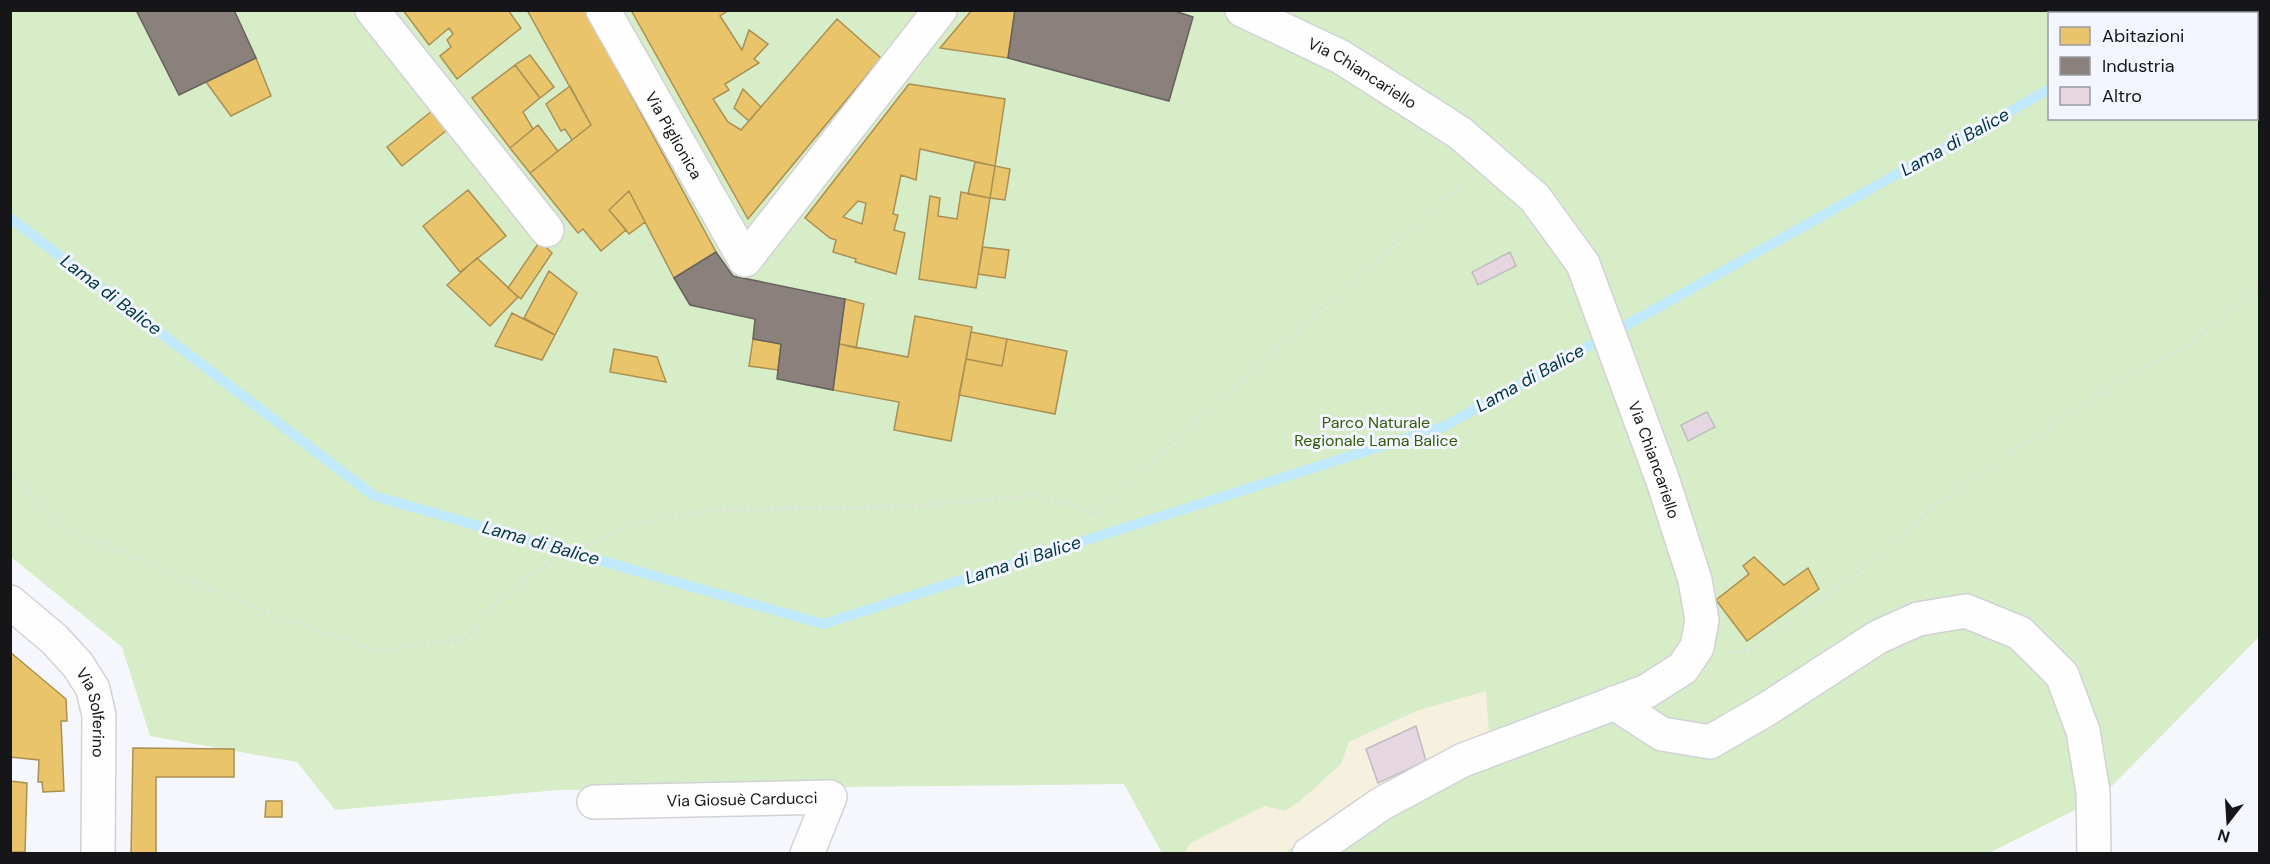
<svg xmlns="http://www.w3.org/2000/svg" width="2270" height="864" viewBox="0 0 2270 864" font-family="'DM Sans',sans-serif">
<rect width="100%" height="100%" fill="#f6f7fc"/>
<path fill="#d6edc8" fill-rule="evenodd" d="M10,11H2259V637L2101,797L1989,853H1162L1124,784L559,790L335,810L297,762L150,736L122,647L11,557ZM2050,14H2256V118H2050Z"/>
<path fill="#f6f1df" d="M1486,691L1489,734L1308,836L1285,853L1183,854L1191,843L1265,806L1285,811L1299,802L1341,764L1349,742L1416,711Z"/>
<path fill="#e9c46a" stroke="#aa9052" stroke-width="1.5" fill-rule="evenodd" d="M403,10H508L521,28L457,79L440,56L451,47L447,40L453,34L449,28L429,45Z
M527,10H585L716,252L674,278L629,191L609,210L626,230L601,251L583,229L578,233L530,173L591,125Z
M631,10H729L720,16L742,50L749,30L768,44L754,59L759,63L725,84L729,90L713,99L728,122L741,130L837,19L881,58L748,219Z
M972,10H1015L1008,58L940,48Z
M530,55L554,87L540,98L515,65Z
M256,58L271,96L231,116L206,82Z
M515,65L540,98L523,112L533,129L510,148L472,98Z
M909,84L1005,99L995,166L920,149L916,180L901,175L893,214L898,215L894,230L905,233L896,274L855,262L856,259L833,252L836,240L830,238L805,218ZM858,201L866,203L862,224L843,217Z
M570,86L591,125L572,140L565,129L561,131L546,104Z
M743,89L761,107L749,121L734,108Z
M437,107L452,126L402,166L387,147Z
M538,125L558,151L530,173L510,148Z
M975,162L995,166L990,198L968,194Z
M995,166L1010,169L1005,200L990,198Z
M468,190L506,236L460,272L423,226Z
M629,191L645,222L629,234L609,210Z
M961,192L990,198L976,288L919,279L930,196L940,198L938,216L957,219Z
M540,241L552,253L521,299L508,288Z
M983,247L1009,250L1005,278L978,274Z
M477,258L518,297L490,326L447,285Z
M549,271L577,293L555,335L524,318Z
M845,299L864,304L856,348L839,344Z
M512,313L555,335L542,360L495,346Z
M915,316L972,327L951,441L894,430L899,402L833,390L839,344L908,357Z
M971,332L1007,339L1002,366L966,359Z
M753,339L781,344L778,370L749,366Z
M1007,339L1067,351L1055,414L959,395L966,359L1002,366Z
M614,349L657,357L666,382L610,372Z
M1754,557L1784,585L1808,568L1819,589L1747,641L1716,600L1749,574L1743,566Z
M10,652L66,699L67,721H61L64,791L43,792L42,782H38L39,760L10,757Z
M133,748L234,749V777H156V854H131Z
M10,781L27,783L25,852H10Z
M266,801H282V817H265Z"/>
<path fill="#8a817c" stroke="#67615e" stroke-width="1.5" d="M136,10H234L256,58L179,95Z
M1015,10H1172L1193,17L1169,101L1008,58Z
M716,252L733,276L845,299L833,390L777,379L781,344L753,339L755,319L690,305L674,278Z"/>
<g fill="none" stroke-linecap="round" stroke-linejoin="round">
<path stroke="#c0eafb" stroke-width="10" d="M2184,14L2190,10
M10,218L374,496L823,624L1445,426L2050,89"/>
</g>
<path fill="#e6d6e0" stroke="#bdbcbe" stroke-width="1.5" d="M1510,252L1516,266L1478,285L1472,272Z
M1707,412L1715,427L1688,441L1681,425Z
M1416,726L1426,761L1378,783L1366,749Z"/>
<g fill="none" stroke-linecap="round" stroke-linejoin="round">
<defs>
<g id="minor">
<path d="M372,10L547,230"/>
<path id="s1" d="M603,10L745,260L940,10"/>
<path id="s2" d="M1242,10L1341,57L1460,133L1535,198L1583,264L1663,481L1695,580L1702,620L1697,647L1683,668L1647,691L1463,760L1381,804L1309,854"/>
<path id="s3" d="M10,602L54,639L78,665L93,689L99,716L98,854"/>
<path d="M1614,703L1662,734L1710,742L1767,709L1878,637L1918,619L1966,611L2020,633L2062,675L2083,731L2093,792L2094,854"/>
<path id="s4" d="M594,802L830,797L807,854"/>
</g>
</defs>
<use href="#minor" stroke="#d1d2d6" stroke-width="36"/>
<path stroke="#dddedf" stroke-width="4" stroke-dasharray="1.5 4.5" stroke-linecap="butt" d="M10,472L63,527L209,589L313,629L377,651L466,639L498,601L552,560L634,524L713,510L913,506L1038,495L1093,514L1465,181
M1732,653L1751,649L1831,593L1960,487L2098,395L2194,341L2260,285"/>
<use href="#minor" stroke="#fefeff" stroke-width="33"/>
</g>
<g text-anchor="middle" dominant-baseline="central" stroke-width="6" stroke-linejoin="round" paint-order="stroke">
<g font-size="16" fill="#161619" stroke="#f3f5ff">
<text stroke="none"><textPath href="#s2" startOffset="136">Via Chiancariello</textPath></text>
<text stroke="none"><textPath href="#s1" startOffset="144">Via Piglionica</textPath></text>
<text stroke="none"><textPath href="#s2" startOffset="640">Via Chiancariello</textPath></text>
<text stroke="none"><textPath href="#s3" startOffset="144">Via Solferino</textPath></text>
<text stroke="none"><textPath href="#s4" startOffset="148">Via Giosuè Carducci</textPath></text>
</g>
<g font-size="16" fill="#345b07" stroke="#f3f5ff">
<text x="1376" y="422">Parco Naturale<tspan x="1376" dy="18">Regionale Lama Balice</tspan></text>
</g>
<g font-size="18" font-style="italic" fill="#003544" stroke="#f3f5ff">
<text transform="translate(1955 142) rotate(-29)">Lama di Balice</text>
<text transform="translate(111 295) rotate(37)">Lama di Balice</text>
<text transform="translate(1530 378) rotate(-29)">Lama di Balice</text>
<text transform="translate(541 543) rotate(16)">Lama di Balice</text>
<text transform="translate(1023 560) rotate(-18)">Lama di Balice</text>
</g>
</g>
<rect width="2270" height="864" fill="none" stroke="#161619" stroke-width="24"/>
<rect x="2048" y="12" width="210" height="108" fill="#f3f5ff" stroke="#9b9ca3" stroke-width="1.5"/>
<rect x="2060" y="27" width="30" height="18" fill="#e9c46a" stroke="#9b9ca3" stroke-width="1.5"/>
<text x="2102" y="42" font-size="18" fill="#161619">Abitazioni</text>
<rect x="2060" y="57" width="30" height="18" fill="#8a817c" stroke="#9b9ca3" stroke-width="1.5"/>
<text x="2102" y="72" font-size="18" fill="#161619">Industria</text>
<rect x="2060" y="87" width="30" height="18" fill="#e6d6e0" stroke="#9b9ca3" stroke-width="1.5"/>
<text x="2102" y="102" font-size="18" fill="#161619">Altro</text>
<g transform="translate(2228 822) rotate(197)" stroke="#f3f5ff" stroke-width="4.5" paint-order="stroke">
<path d="M0-4.5L10 22L0 15L-10 22Z" fill="#161619"/>
<text y="-9" font-size="16" font-weight="bold" text-anchor="middle" fill="#161619">N</text>
</g>
</svg>
